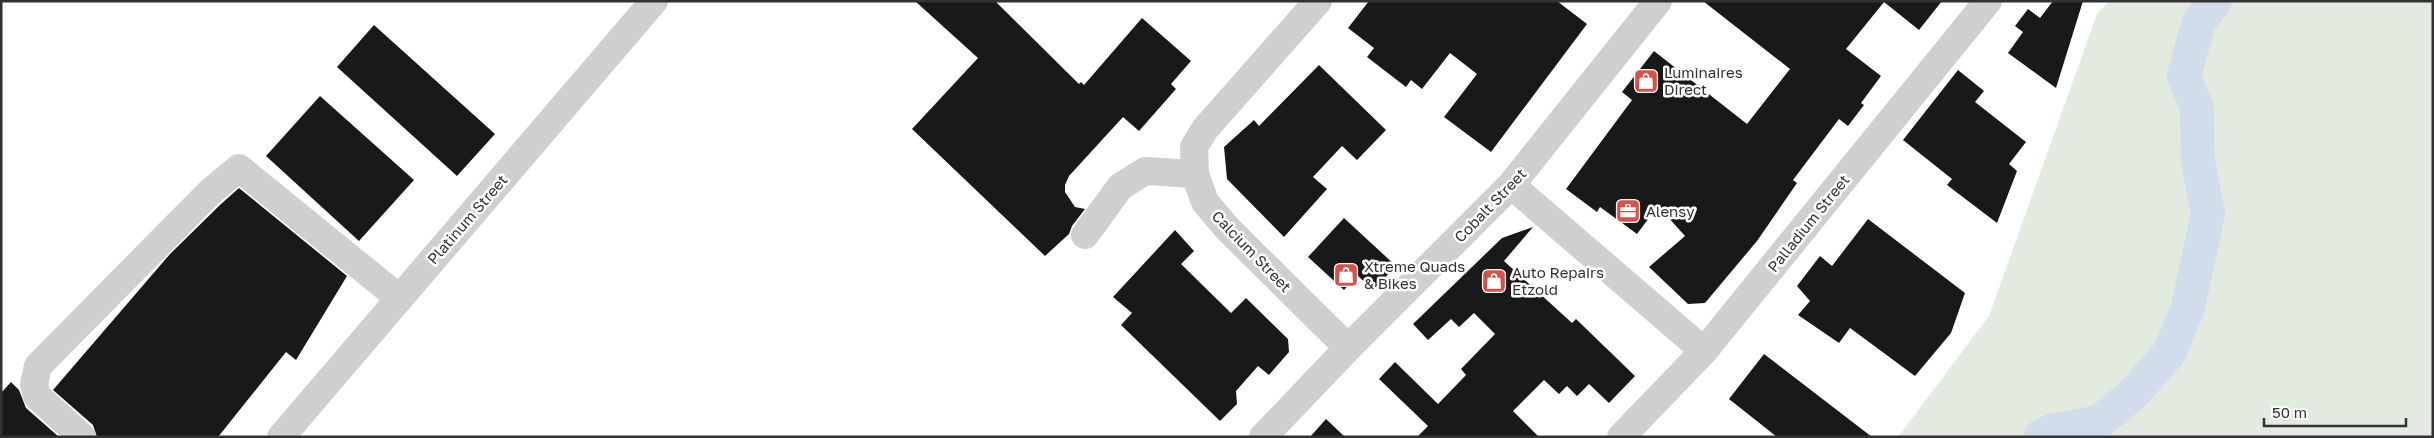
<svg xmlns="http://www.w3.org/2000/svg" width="2434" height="438" viewBox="0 0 2434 438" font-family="'Golos Text',sans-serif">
<rect width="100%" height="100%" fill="#fff"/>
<path fill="#e3eadf" d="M2109,1H2433V437H1898L1989,316L2097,14Z"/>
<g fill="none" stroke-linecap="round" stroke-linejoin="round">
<path stroke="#d1ddea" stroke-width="34" d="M2040,437L2051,431L2099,422L2132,395L2170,352L2188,307L2208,214L2198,161L2197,109L2184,75L2199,22L2215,1"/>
</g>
<path fill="#191919" d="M915,1H995L1079,84L1081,82L1084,85L1142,18L1191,61L1171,84L1176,89L1139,131L1123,117L1069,176L1065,185V192L1075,207L1085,209L1072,226L1069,234L1045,256L912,129L978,58Z
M1369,1H1557L1587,24L1491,152L1444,117L1477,74L1450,53L1422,89L1411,80L1406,87L1367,57L1374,48L1348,28Z
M1703,1H1942L1919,30L1884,2L1846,49L1881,76L1861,103L1864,105L1848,126L1839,119L1793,180L1797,183L1757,241L1705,303L1688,304L1649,267L1685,236L1658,206L1637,234L1600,207L1597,212L1566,189L1632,100L1622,92L1654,51L1747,124L1790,69Z
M2053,1H2083L2056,88L2008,53L2023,32L2015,26L2028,9L2040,18Z
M374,25L495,134L457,176L337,67Z
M1319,65L1386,130L1357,160L1342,146L1313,177L1327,189L1284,237L1227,179L1224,147L1254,120L1259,126Z
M1958,70L1984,91L1975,102L2026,142L2009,164L2017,171L1997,223L1947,185L1952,179L1903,140Z
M320,96L414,180L359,241L266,156Z
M239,188L347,276L296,360L286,352L218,437H97L93,425L53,390L170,254L221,204Z
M1344,218L1396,266L1373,290L1357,275L1344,290L1308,257Z
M1868,219L1965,293L1951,333L1915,376L1850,328L1839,343L1798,315L1810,301L1797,286L1820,256L1832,266Z
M1533,227L1504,261L1572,323L1576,319L1635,376L1609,403L1589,384L1577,396L1567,386L1559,394L1544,380L1513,411L1539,437H1417L1428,426L1379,379L1395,362L1438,404L1466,375L1461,369L1495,334L1474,313L1459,327L1451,319L1428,340L1413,324L1502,238Z
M1175,230L1194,251L1181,264L1231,313L1246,298L1288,339L1289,352L1269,375L1258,366L1236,391L1237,404L1220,421L1121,325L1132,313L1113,297Z
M1764,354L1872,437H1777L1729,399Z
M11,382L19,390L26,408L59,437H1V393Z
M1326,419L1345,437H1310Z"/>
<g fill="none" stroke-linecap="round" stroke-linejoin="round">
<path stroke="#cfcfcf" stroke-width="28" d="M1318,1L1205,129L1194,147L1195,174L1205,202L1227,228L1348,348
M1511,185L1704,351
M1085,235L1120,187L1145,171L1195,174
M82,437L37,396L34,385L38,366L210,192L239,168L399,298
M281,437L654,1
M1263,437L1348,348L1511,185L1658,1
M1621,437L1704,351L1988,1"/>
</g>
<defs>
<symbol id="shop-square" viewBox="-11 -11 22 22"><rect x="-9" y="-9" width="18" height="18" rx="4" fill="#d45249" stroke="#fff"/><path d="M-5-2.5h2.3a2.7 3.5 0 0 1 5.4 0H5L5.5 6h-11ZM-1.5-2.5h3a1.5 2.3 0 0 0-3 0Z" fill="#fff"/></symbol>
<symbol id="office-square" viewBox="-11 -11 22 22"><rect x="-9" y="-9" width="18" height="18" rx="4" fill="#d45249" stroke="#fff"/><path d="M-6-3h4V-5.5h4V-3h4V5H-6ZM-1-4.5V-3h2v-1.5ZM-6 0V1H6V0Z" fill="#fff"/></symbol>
</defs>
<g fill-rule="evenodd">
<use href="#shop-square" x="1632" y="67" width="28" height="28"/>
<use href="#office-square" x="1614" y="197" width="28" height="28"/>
<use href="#shop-square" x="1332" y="261" width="28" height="28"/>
<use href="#shop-square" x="1480" y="267" width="28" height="28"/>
</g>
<g text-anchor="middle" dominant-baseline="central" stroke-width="5" stroke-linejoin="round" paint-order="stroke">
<g font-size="15" fill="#323232" stroke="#fff" text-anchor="start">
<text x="1664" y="72">Luminaires<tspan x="1664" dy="17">Direct</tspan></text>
<text x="1646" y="211">Alensy</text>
<text x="1364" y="266">Xtreme Quads<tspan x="1364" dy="17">&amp; Bikes</tspan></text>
<text x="1512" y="272">Auto Repairs<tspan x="1512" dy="17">Etzold</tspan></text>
</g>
<g font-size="15" fill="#323232" stroke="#fff">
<text transform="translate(1490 205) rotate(-46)">Cobalt Street</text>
<text transform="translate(467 219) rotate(-49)">Platinum Street</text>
<text transform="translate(1808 223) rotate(-51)">Palladium Street</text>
<text transform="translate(1252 251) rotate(46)">Calcium Street</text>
</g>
</g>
<rect width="2434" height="438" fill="none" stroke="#323232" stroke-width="5"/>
<path d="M2264 418v8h142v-8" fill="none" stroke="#323232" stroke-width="2.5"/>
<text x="2272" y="418" font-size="15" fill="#323232" stroke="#ffffff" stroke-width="4" paint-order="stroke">50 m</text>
</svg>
